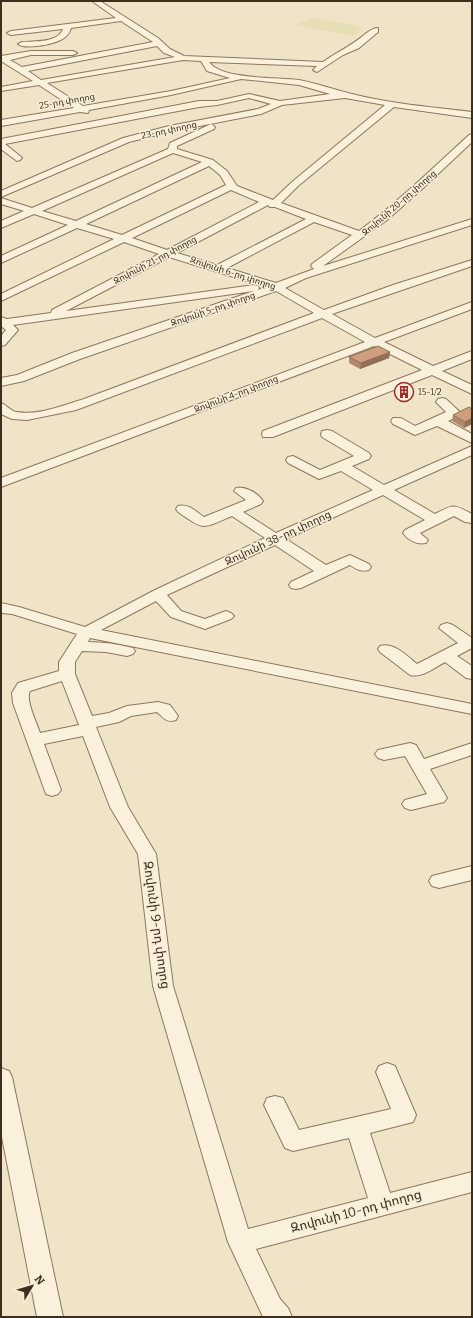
<svg xmlns="http://www.w3.org/2000/svg" width="473" height="1318" viewBox="0 0 473 1318" font-family="Bitter,'Noto Sans Armenian',serif">
<rect width="100%" height="100%" fill="#f0e4c8"/>
<path fill="#e6deb5" d="M312,17L364,27L353,36L296,25Z"/>
<g fill="none" stroke-linecap="round" stroke-linejoin="round">
<defs>
<path id="minor" d="M92,1H100L158,38L170,49L184,56L323,62C337,52 351,46 364,35C368,32 372,28 378,28V32L359,48L343,55L317,72L313,70L317,66L209,62C222,80 277,77 299,80C316,83 335,90 352,94C391,104 432,107 472,112V118L394,107L298,186L281,203L359,231C398,202 433,168 469,135L472,134V142L421,190L387,220L323,266L472,219V225L306,278L285,288L324,310L393,285L472,260V266L332,314L375,338L472,302V309L384,342L433,366L472,351V359L442,371L472,385V394L432,375L273,437H263L262,434L263,431L422,370L374,346L1,487V478L365,342L322,318L76,410L27,420L12,419L1,414V403C7,405 10,411 17,412C38,416 64,405 84,399L314,313L276,291L80,359L24,381L1,386V378L17,375L72,353L254,291L13,325L18,330L5,345L1,346V336L6,330L1,326V317L7,319L51,313L52,310L159,254L124,242L1,301V294L114,239L77,228L1,263V256L68,225L34,214L1,228V221L24,211L1,204V198L32,208L168,149L170,143L211,124L215,127L214,129L177,146V149L213,160L227,171L237,186L273,200L292,182L385,105L345,98L282,105L261,114L169,132L129,142L1,197V191L123,138L169,126L258,109L271,104L249,98L217,105L199,107L5,144L20,156L22,158L20,160L17,161L1,149V139L199,101H217L249,94L280,101L330,94L299,85L241,79L171,95L89,110L88,113L80,112L1,126V120L74,108L39,85L1,91V87L33,81L1,61V56L31,51H73L77,53L73,55H31L10,60L22,67L153,42L121,21L71,28C70,32 68,35 64,38C57,44 25,50 18,44L22,42C35,41 58,43 63,29L11,35L7,33L11,31L116,18ZM157,46L164,53L175,57L41,80L28,71ZM183,60L201,61L207,71L230,78L171,91L83,106L47,83ZM173,153L202,162L76,221L42,211ZM209,166L220,175L226,185L122,235L86,224ZM231,190L259,202L167,250L132,238ZM268,205L270,207H275L306,219L217,265L177,253ZM314,222L352,235L312,264L311,266L314,269L276,283L227,268ZM169,257L266,287L258,290L259,288L258,286L254,285L66,311Z
M442,398L446,399L461,413L459,416L448,421L472,434V443L437,426L415,435L393,424L391,421L393,418H401L415,426L446,412L436,402L438,399Z
M327,430L332,431L369,453L371,456L369,459L352,466L384,485L472,446V455L394,490L435,514C454,504 453,504 472,514V523L465,522L454,516L420,533L428,540L426,543C417,545 408,540 403,533L405,530L425,520L383,495L286,539L326,565L350,555L369,564L371,567L369,570C361,572 356,569 350,565L301,588L296,589L291,588L289,585L291,582L314,571L275,545L167,595L181,611L205,619L226,611L231,613L234,616L231,619L205,629L171,617L156,601L101,630L472,704V714L90,638L88,642C103,642 118,644 133,648L135,651L133,654L127,656L106,652L82,651L75,662V674L92,716L109,713L127,706L158,702L170,705L178,716L176,720C166,723 164,718 157,712L131,716L119,722L96,727L128,807L156,854L173,986L248,1229L368,1198L349,1138L293,1151L285,1148L264,1105L267,1098L275,1096L283,1098L299,1130L391,1109L376,1072L379,1066L387,1063L395,1066L416,1115L413,1122L370,1133L390,1193L472,1172V1192L256,1249L280,1299L288,1308L292,1317H263L228,1242L153,986L138,854L110,807L83,736L44,744L61,790L58,794L52,796L46,794L13,703L12,693L18,683L59,671V662L77,634L12,614L1,613V603L19,607L85,627L153,591L265,538L232,516C201,529 206,531 178,512L176,509L178,506C189,503 196,512 204,517L246,500L234,491L236,488C245,486 258,493 263,501L261,504L243,512L276,533L373,490L341,471L319,479L288,463L286,460L288,457L293,456L320,470L354,456L322,437L321,434L322,431ZM62,681L79,725L40,733C37,723 25,700 30,691Z
M447,623L453,625L472,638V648L457,656L472,666V679L466,678L445,662C434,668 422,678 410,675L380,652L378,649L380,646C394,642 407,656 417,664L458,643L439,628L441,625Z
M410,743L416,745L424,759L472,743V755L430,769L447,798L444,802L411,810L405,808L402,804L405,800L427,794L405,756L384,760L378,758L375,754L378,750Z
M472,866V880L439,888L432,886L429,881L432,876Z
M1,1068L9,1071L12,1077L63,1317H37L1,1132Z"/>
</defs>
<use href="#minor" stroke="#8d765c" stroke-width="2"/>
<use href="#minor" fill="#faf1dc" fill-rule="evenodd"/>
</g>
<path fill="#b2896c" d="M390,352L389,358L360,369L349,363V357Z
M472,409V424L464,428L452,421L453,415Z"/>
<path fill="#916f58" d="M390,352L389,358L360,369L361,363Z
M472,418V424L464,428L465,422Z"/>
<path fill="#cf9f7d" stroke="#916f58" d="M378,346L390,352L361,363L349,357Z
M469,407L472,409V418L465,422L453,415Z"/>
<defs>
<symbol id="building-ring" viewBox="-11 -11 22 22"><circle r="9.5" fill="#f7eed8" stroke="#9e2a2b" stroke-width="1.5"/><path d="M-4-6H4V6H1V3H-1V6H-4ZM-2.5-4.3h1.7v1.8h-1.7ZM.8-4.3h1.7v1.8H.8ZM-2.5-1h1.7V.8h-1.7ZM.8-1h1.7V.8H.8Z" fill="#9e2a2b"/></symbol>
</defs>
<g fill-rule="evenodd">
<use href="#building-ring" x="393" y="381" width="22" height="22"/>
</g>
<g text-anchor="middle" dominant-baseline="central" stroke-width="3" stroke-linejoin="round" paint-order="stroke">
<g font-size="9" fill="#3d2e20" stroke="#f7eed8">
<text transform="translate(67 101) rotate(-10)">25-րդ փողոց</text>
<text transform="translate(169 130) rotate(-12)">23-րդ փողոց</text>
<text transform="translate(399 203) rotate(-41)">Զովունի 20-րդ փողոց</text>
<text transform="translate(155 260) rotate(-28)">Զովունի 21-րդ փողոց</text>
<text transform="translate(233 273) rotate(18)">Զովունի 6-րդ փողոց</text>
<text transform="translate(213 309) rotate(-19)">Զովունի 5-րդ փողոց</text>
<text transform="translate(236 394) rotate(-21)">Զովունի 4-րդ փողոց</text>
</g>
<g font-size="9" fill="#3d2e20" stroke="#f7eed8" text-anchor="start">
<text x="418" y="392">15-1/2</text>
</g>
<g font-size="11" fill="#3d2e20" stroke="#f7eed8">
<text transform="translate(278 538) rotate(-25)">Զովունի 38-րդ փողոց</text>
</g>
<g font-size="13" fill="#3d2e20" stroke="#f7eed8">
<text transform="translate(157 925) rotate(82)">Զովունի 9-րդ փողոց</text>
<text transform="translate(356 1211) rotate(-15)">Զովունի 10-րդ փողոց</text>
</g>
</g>
<rect width="473" height="1318" fill="none" stroke="#3d2e20" stroke-width="4"/>
<g transform="translate(32 1286) rotate(52)" stroke="#f7eed8" stroke-width="3" paint-order="stroke">
<path d="M0-3L7 15L0 10L-7 15Z" fill="#3d2e20"/>
<text y="-6" font-size="11" font-weight="bold" text-anchor="middle" fill="#3d2e20">N</text>
</g>
</svg>
